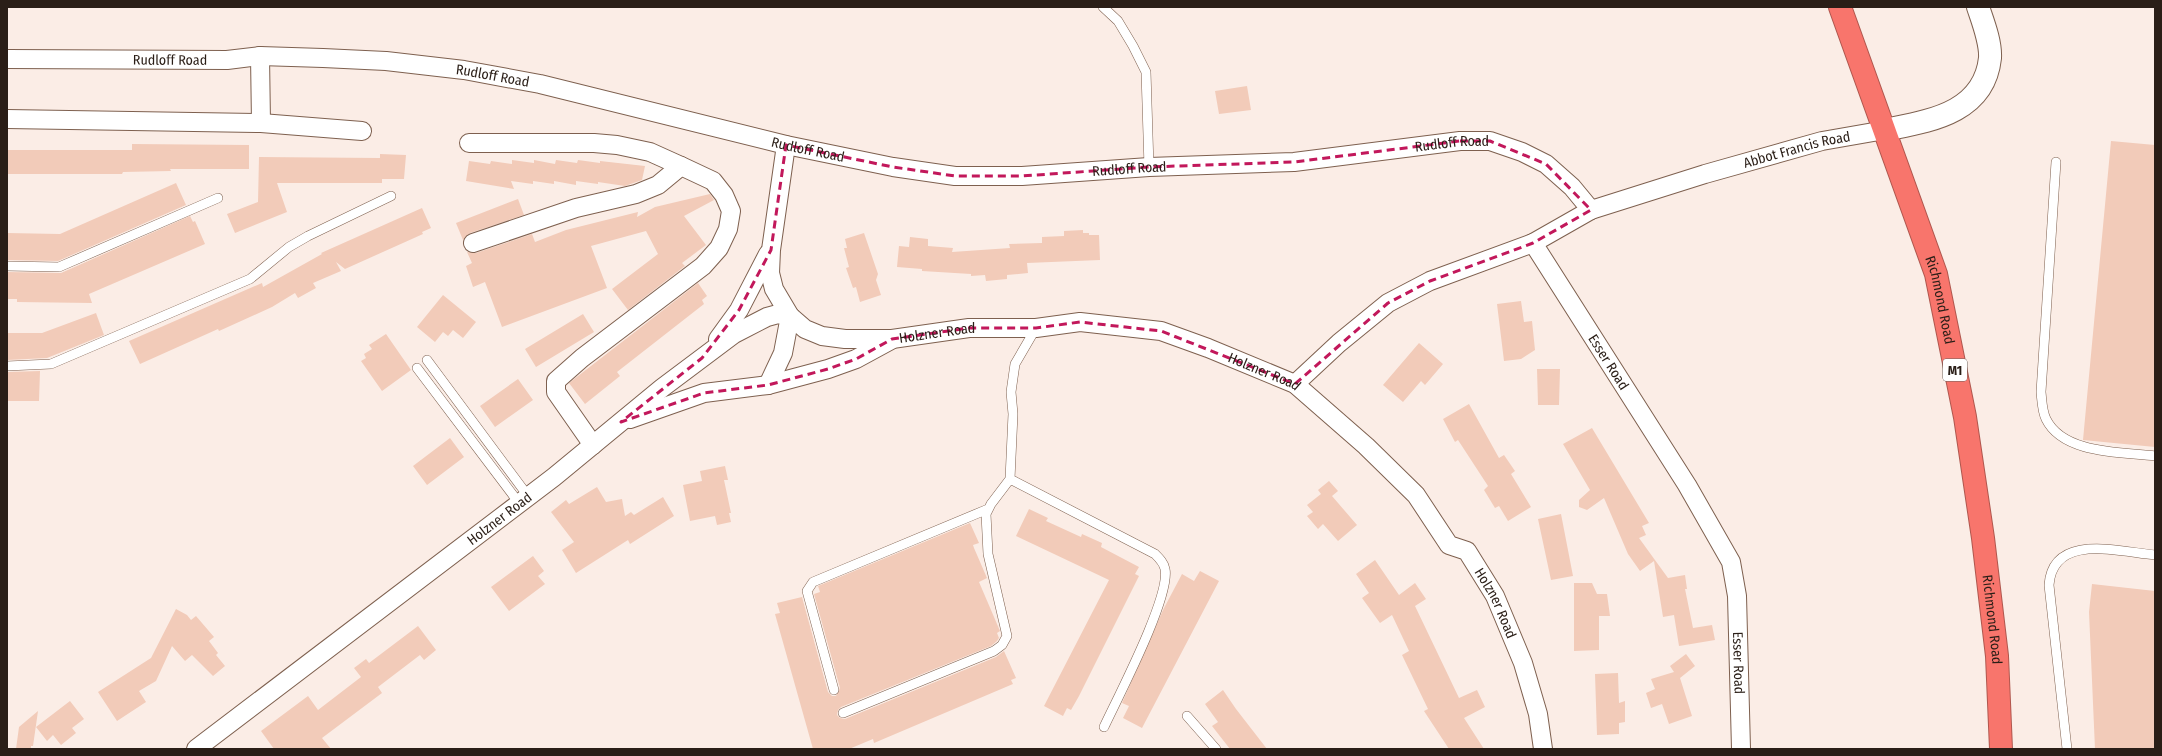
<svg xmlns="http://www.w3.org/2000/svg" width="2162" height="756" font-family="'Fira Sans Condensed',sans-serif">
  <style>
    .building { fill: #f2cbb9 }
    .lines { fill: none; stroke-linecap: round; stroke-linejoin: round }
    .lane-casing { stroke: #7e604f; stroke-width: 10 }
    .street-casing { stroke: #7e604f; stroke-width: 20 }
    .secondary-casing { stroke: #7e604f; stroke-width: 24 }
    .highway-casing { stroke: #b0574e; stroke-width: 24 }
    .lane { stroke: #fff; stroke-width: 9 }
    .street { stroke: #fff; stroke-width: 18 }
    .secondary { stroke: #fff; stroke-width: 22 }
    .highway { stroke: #f8756c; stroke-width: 22 }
    .marked { fill: none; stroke: #c2185b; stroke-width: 3; stroke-dasharray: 8 5; stroke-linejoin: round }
    .labels { text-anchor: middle; stroke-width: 3.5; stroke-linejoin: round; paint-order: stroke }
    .shield { fill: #fff; stroke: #6a625d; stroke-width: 1 }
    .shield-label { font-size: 13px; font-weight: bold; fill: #2a1e17 }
    .street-label { font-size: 14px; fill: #2a1e17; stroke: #fff }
  </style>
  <rect width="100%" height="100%" fill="#fbede6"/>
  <path class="building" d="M1247 86 1251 110 1219 114 1215 91Z
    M2111 141 2155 145V447L2083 440Z
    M132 144 249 145V169H170L171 171 123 172 122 174H7V150H132Z
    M380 154 406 155 404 179H382V183H277L287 212 235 233 227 214 258 202 259 157 380 158Z
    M512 160 534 163V160L555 164 556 160 577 163 578 160 600 163V161L645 166 642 180 625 186 598 182V184L576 181V185L554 181V184L533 181V184L511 181 514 189 466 181 469 161 490 164 491 161 512 164Z
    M176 183 186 205 58 261 7 260V233L60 234Z
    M710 194 714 200 684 216 706 245 682 263 685 266 628 310 612 289 658 254 646 231 591 246 607 288 502 327 485 282 473 287 466 266 472 263 467 252 476 253 532 234 535 242 566 230 638 212 637 217 655 207Z
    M518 199 524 215 470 233 463 240 456 223Z
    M422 208 431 228 422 232 423 234 345 269 336 262 341 271 313 283 316 288 298 298 295 293 272 307 219 331 218 329 140 364 129 341 262 283 263 287 322 254 321 253Z
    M190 216 193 222 195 221 205 244 89 294 92 303 17 302V299H7V272L61 273Z
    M1083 230V233H1089V235H1099L1100 260 1027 263 1028 273 1007 275V279L986 281 985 275 971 276V274L922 271V269L897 267 899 246 909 247 910 237 928 239V246L953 248 952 252 1010 248 1009 244 1042 243V237L1064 236V231Z
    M864 233 878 274 876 280 881 295 860 302 856 287 853 288 846 268 849 267 844 248H847L845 239Z
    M698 283 707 296 702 300 704 304 617 372 620 376 585 404 569 383Z
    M443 295 476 322 463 338 453 330 448 336 443 332 435 342 417 327Z
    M1521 301 1524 322 1532 321 1535 350 1521 359 1504 361 1497 304Z
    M96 313 104 335 47 358 7 360V333H42Z
    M583 314 594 332 536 367 525 349Z
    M386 334 411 370 382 391 361 361 366 358 364 354 372 349 369 345Z
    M1419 343 1443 364 1425 385 1421 381 1403 402 1383 385Z
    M1537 369H1560L1559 405H1538Z
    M40 371 39 401H7V372Z
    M518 379 533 400 495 427 480 406Z
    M1469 404 1499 458 1504 455 1515 471 1511 474 1531 507 1508 521 1499 506 1495 508 1484 490 1488 486 1458 440 1455 442 1443 419Z
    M1592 428 1649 523 1642 526 1646 535 1639 538 1668 578 1685 575 1687 589H1685L1693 628 1712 625 1715 640 1679 646 1674 615 1663 617 1654 561 1640 571 1628 554 1604 498 1587 510 1579 507V500L1590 490 1563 444Z
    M450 438 464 457 427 485 413 466Z
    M725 466 728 480H724L731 513H729L731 522 717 525 715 516 690 521 683 485 702 481 700 471Z
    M1329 481 1338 491 1332 496 1357 525 1338 541 1323 524 1318 529 1307 516 1313 512 1307 505 1321 494 1318 490Z
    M597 487 606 502 622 499 625 516 631 512 634 515 663 497 674 516 630 544 628 540 576 573 562 550 574 542 551 512 566 500 569 504Z
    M1029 509 1048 518 1046 521 1081 537 1082 534 1102 543 1101 547 1139 567 1135 574 1139 576 1079 696 1071 710 1067 708 1063 716 1044 706 1109 580 1016 536Z
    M1561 514 1573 576 1551 580 1538 519Z
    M970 523 979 543 973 545 974 548 987 578 979 582 1000 631 997 633 999 638 997 641 991 646 841 707 838 710 837 715 840 718 845 719 996 657 1004 651 1016 678 1011 680 1013 684 874 743 873 739 849 749H813L775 614 780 613 777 603 802 597 828 692 832 696H836L840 688 814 594 820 592 818 586Z
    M533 556 544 571 538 576 545 584 509 611 491 587Z
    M1375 560 1399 595 1415 583 1426 599 1415 606 1459 698 1477 690 1485 707 1464 718 1484 749H1449L1424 711 1428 709 1402 655 1409 651 1392 615 1380 623 1362 598 1369 593 1356 574Z
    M1200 571 1219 581 1142 728 1123 718 1129 706 1122 703 1163 610 1182 574 1194 581Z
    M1574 583H1592L1597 594H1607L1610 616H1599V650L1574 651Z
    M2092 584 2155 591V749H2095L2089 612Z
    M176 609 187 615 191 620 196 616 214 637 209 641 218 653 216 655 225 666 213 676 192 655 185 661 172 646 156 681 139 691 146 702 117 721 98 692 151 658Z
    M418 626 436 650 424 660 420 655 378 687 382 693 322 738 331 749H274L261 731 308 696 318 710 361 677 354 668 366 659 369 663Z
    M1686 654 1695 666 1680 678 1692 716 1669 724 1662 704 1651 708 1646 693 1655 689 1651 679 1674 672 1670 666Z
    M1618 673 1619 703 1625 701V722L1619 723V734L1597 735 1595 674Z
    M1223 690 1236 709 1267 749H1230L1212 726 1218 722 1205 704Z
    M70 701 84 719 72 728 76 733 61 745 53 735 47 741 36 727Z
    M38 711 33 746H31V749H16L19 727Z"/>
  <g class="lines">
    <g class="lane-casing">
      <path id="lane" d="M1103 7 1118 21 1133 46 1146 72 1149 167
        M2056 162 2041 392C2042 401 2042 411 2046 419 2063 454 2121 452 2155 456
        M7 266 59 267 218 198
        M427 360 528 496
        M7 366 51 364 250 279 289 247 308 236 391 196
        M417 368 519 503
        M1010 479 1155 554C1160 559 1164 563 1165 569 1171 596 1117 699 1104 727
        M834 690 807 591 813 582 988 509
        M843 713 994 651 1002 645 1007 636 988 554 986 514 991 504 1010 479 1013 414 1011 392 1015 364 1036 328
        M1187 716 1216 749
        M2067 749 2049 585C2053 532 2120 552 2155 555"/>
    </g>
    <g class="street-casing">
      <g id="street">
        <path id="s1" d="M7 59 227 60 260 56 323 58 386 61 464 70 540 84 786 145 893 167 955 176H1022L1149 167 1294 162 1460 141H1490L1522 152 1546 164 1572 187 1591 210"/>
        <path d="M7 119 261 123 260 56"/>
        <path d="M261 123 362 131"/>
        <path d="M469 143H594L617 145 650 152 681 166"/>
        <path id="s2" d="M786 145 771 250 770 273 774 289 790 316 805 329 822 336 845 339H892L969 328H1036L1080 322 1161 331 1208 348 1295 384 1366 446 1416 495 1449 545 1467 551 1495 596 1523 663 1538 714 1543 749"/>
        <path d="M473 243 576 208 636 194 658 185 681 166 713 181 724 195 731 211 728 229 719 248 703 266 582 358 556 381V392L593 445"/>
        <path id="s3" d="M1533 243 1687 485 1731 562 1737 596 1741 749"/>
        <path d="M718 339 739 310 768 254"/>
        <path id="s4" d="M1295 384 1339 343 1388 303 1430 281 1533 243 1591 210 1705 174 1822 141 1885 130"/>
        <path d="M768 385 783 353 790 316"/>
        <path d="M630 419 704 393 768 385 828 369 856 359 891 340"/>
        <path id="s5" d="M196 749 554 477 662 388 734 334 767 317 778 314 790 316"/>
      </g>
    </g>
    <g class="secondary-casing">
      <path id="secondary" d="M1885 130C1928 121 1984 114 1990 58 1991 42 1983 22 1978 7"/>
    </g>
    <g class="highway-casing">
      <g id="highway">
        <path id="s6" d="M1840 7 1936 274 1965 417 1983 538 1997 656 2001 749"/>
      </g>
    </g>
    <use href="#lane" class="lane"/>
    <use href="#street" class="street"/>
    <use href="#secondary" class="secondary"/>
    <use href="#highway" class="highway"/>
  </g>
  <path class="marked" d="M1460 141H1490L1546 164 1591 210 1533 243 1430 281 1388 303 1295 384 1161 331 1080 322 1036 328H969L892 339 856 359 828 369 768 385 704 393 621 422 702 358 739 310 771 250 786 145 893 167 955 176H1022L1149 167 1294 162Z"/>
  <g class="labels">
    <rect class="shield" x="1943" y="359" width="24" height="22" rx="3"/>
    <g class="shield-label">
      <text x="1955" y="375">M1</text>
    </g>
    <g class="street-label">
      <text dy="5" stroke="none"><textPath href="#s1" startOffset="163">Rudloff Road</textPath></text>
      <text dy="5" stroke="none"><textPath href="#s1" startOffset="487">Rudloff Road</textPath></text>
      <text dy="5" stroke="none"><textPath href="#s1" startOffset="1459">Rudloff Road</textPath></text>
      <text dy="5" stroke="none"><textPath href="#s1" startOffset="811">Rudloff Road</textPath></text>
      <text dy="5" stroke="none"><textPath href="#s4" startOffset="562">Abbot Francis Road</textPath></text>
      <text dy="5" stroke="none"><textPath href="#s1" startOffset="1135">Rudloff Road</textPath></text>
      <text dy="5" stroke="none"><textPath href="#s6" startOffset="310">Richmond Road</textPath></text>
      <text dy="5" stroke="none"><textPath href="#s2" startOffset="331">Holzner Road</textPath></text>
      <text dy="5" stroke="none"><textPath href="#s3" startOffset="141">Esser Road</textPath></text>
      <text dy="5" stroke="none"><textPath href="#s2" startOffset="667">Holzner Road</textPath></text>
      <text dy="5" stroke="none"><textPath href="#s5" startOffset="381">Holzner Road</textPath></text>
      <text dy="5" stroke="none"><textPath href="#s2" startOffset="1003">Holzner Road</textPath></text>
      <text dy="5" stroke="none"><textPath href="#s6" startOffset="634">Richmond Road</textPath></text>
      <text dy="5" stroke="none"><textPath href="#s3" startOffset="477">Esser Road</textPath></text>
    </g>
  </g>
  <rect width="2162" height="756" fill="none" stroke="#2a1e17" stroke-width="16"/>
</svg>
